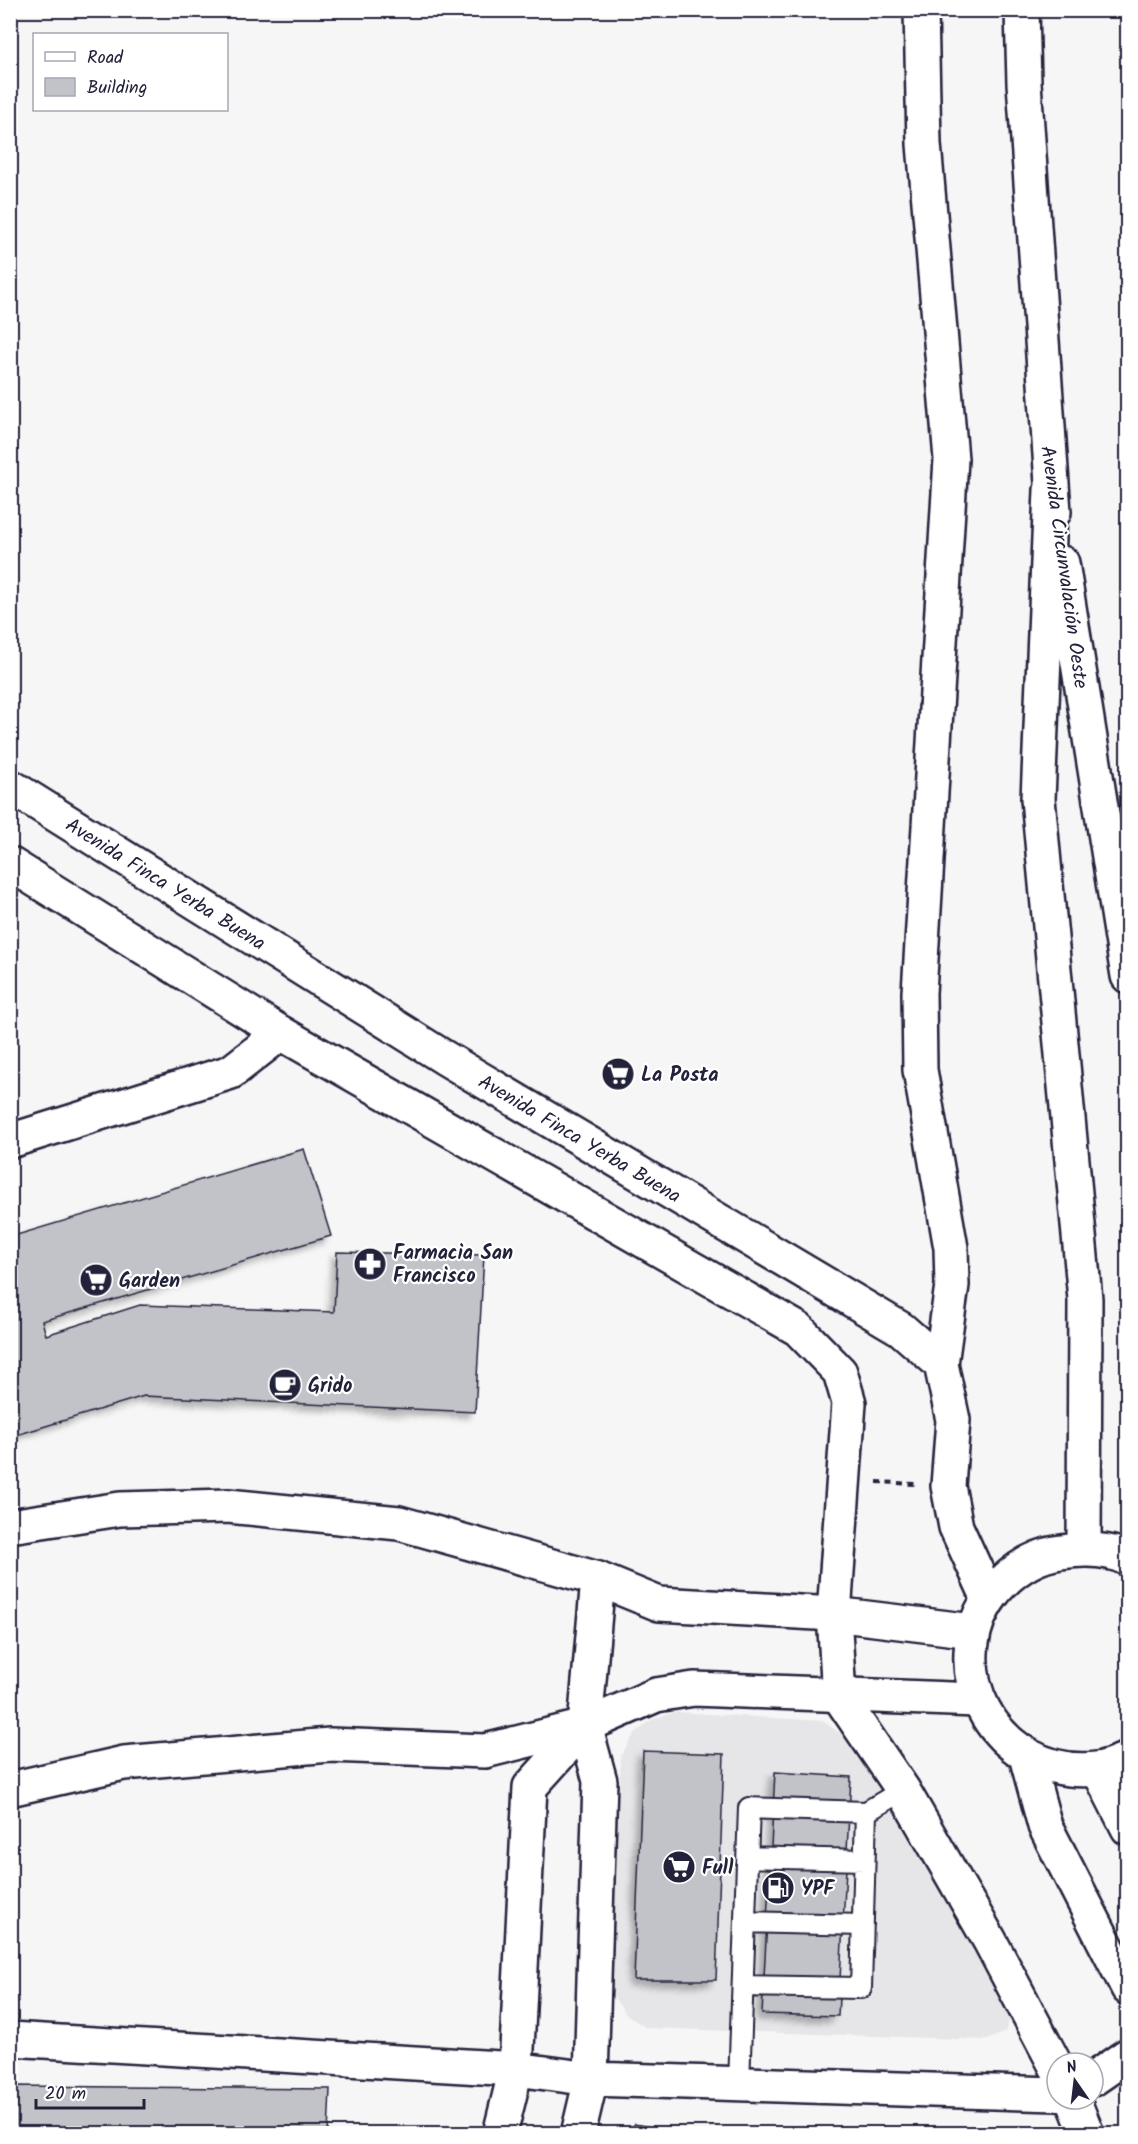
<svg xmlns="http://www.w3.org/2000/svg" width="1138" height="2144" font-family="Kalam,sans-serif">
  <style>
    .built { fill: #e6e6e9 }
    .building { fill: #c2c2c9; stroke: #22223b; stroke-width: 1.5; filter: url(#shadow) }
    .lines { fill: none; stroke-linecap: round; stroke-linejoin: round }
    .lane-casing { stroke: #22223b; stroke-width: 24 }
    .street-casing { stroke: #22223b; stroke-width: 38 }
    .secondary-casing { stroke: #22223b; stroke-width: 38 }
    .highway-casing { stroke: #22223b; stroke-width: 38 }
    .path { stroke: #22223b; stroke-width: 4; stroke-dasharray: 6 4.5; stroke-linecap: butt }
    .lane { stroke: #fff; stroke-width: 20 }
    .street { stroke: #fff; stroke-width: 33 }
    .secondary { stroke: #fff; stroke-width: 33 }
    .highway { stroke: #fff; stroke-width: 33 }
    .labels { text-anchor: middle; stroke-width: 4.5; stroke-linejoin: round; paint-order: stroke }
    .street-label { font-size: 20px; fill: #22223b; stroke: #fff }
    .poi-label { font-size: 20px; font-weight: bold; fill: #22223b; stroke: #fff; text-anchor: start }
  </style>
  <defs>
    <filter id="shadow"><feDropShadow dx="-5.5" dy="5.5" stdDeviation="3" flood-color="#0004"/></filter>
  </defs>
  <rect width="100%" height="100%" fill="#f6f6f7"/>
  <filter id="ink" filterUnits="userSpaceOnUse"><feTurbulence type="fractalNoise" baseFrequency=".0167" numOctaves="2"/><feDisplacementMap in="SourceGraphic" scale="12" xChannelSelector="R" yChannelSelector="G"/><feConvolveMatrix kernelMatrix="1 2 1 2 8 2 1 2 1" color-interpolation-filters="sRGB"/></filter>
  <g filter="url(#ink)">
    <path class="built" d="M676 1712 823 1721 851 1741 999 1983 1011 2016 1005 2032 987 2040 646 2028 626 2014 615 1999 610 1977 621 1756 634 1734 651 1720Z"/>
    <path class="building" d="M304 1149 331 1236 42 1321 46 1335 140 1305 334 1312 337 1252 484 1255 475 1412 144 1396 10 1437V1237Z
      M643 1751 724 1754 716 1980H634Z
      M775 1772 851 1777 838 2016 762 2014Z
      M10 2086 330 2089 328 2134H194L50 2128V2134H10Z
      M634 2124 691 2134H632Z"/>
    <g class="lines">
      <g class="lane-casing">
        <path id="lane" d="M748 1857 864 1860
          M746 1922 863 1925
          M743 1986 861 1988 866 1812 903 1790
          M739 2084 749 1808 866 1812"/>
      </g>
      <g class="street-casing">
        <path id="street" d="M921 10 924 144 951 459 919 993 920 1070 951 1248 952 1285 941 1364
          M10 1141 231 1072 281 1033
          M834 1614 839 1696 903 1790 990 1941 1057 2068
          M1026 1756 1045 1826 1128 1988
          M10 2039 516 2069 591 2079 1057 2094
          M1093 2079 1128 2055
          M1073 2099 1087 2134
          M500 2134 516 2069 530 1787 585 1726
          M578 2134 591 2079 600 1781 585 1726"/>
      </g>
      <g class="secondary-casing">
        <g id="secondary">
          <path id="s1" d="M10 786 445 1058 901 1329 941 1364 953 1420 948 1486 956 1527 988 1597"/>
          <path d="M10 864 281 1033 798 1329 840 1372 849 1403 834 1614"/>
          <path d="M10 1526 120 1509 228 1506 399 1523 598 1579 659 1604 834 1614 973 1631"/>
          <path d="M1128 1559C1108 1548 1082 1549 1061 1552 1038 1555 1018 1567 1002 1583 929 1659 994 1781 1097 1769 1107 1768 1118 1762 1128 1759"/>
          <path d="M585 1726 598 1579"/>
          <path d="M10 1789 124 1763 330 1745 485 1751 585 1726 656 1695 694 1689 977 1700"/>
        </g>
      </g>
      <g class="highway-casing">
        <path id="highway" d="M1022 10 1024 83 1054 512
          M1051 490 1038 799 1085 1299 1084 1548
          M1062 563 1128 976
          M1098 1769 1128 1828"/>
      </g>
      <path class="path" d="M877 1482 915 1484"/>
      <use href="#lane" class="lane"/>
      <use href="#street" class="street"/>
      <use href="#secondary" class="secondary"/>
      <use href="#highway" class="highway"/>
    </g>
  </g>
  <defs>
    <g id="supermarket-disc" transform="scale(1.725)"><circle r="9.5" fill="#22223b" stroke="#fff"/><path d="M-6-5.5h2.5l.6 2H6L4.5 2H-2.5L-4.4-4H-6ZM-1.5 3.2a1.3 1.3 0 1 0 .1 0ZM3 3.2a1.3 1.3 0 1 0 .1 0Z" fill="#fff"/></g>
    <g id="pharmacy-disc" transform="scale(1.725)"><circle r="9.5" fill="#22223b" stroke="#fff"/><path d="M-2-6h4v4h4v4h-4v4h-4v-4h-4v-4h4Z" fill="#fff"/></g>
    <g id="cafe-disc" transform="scale(1.725)"><circle r="9.5" fill="#22223b" stroke="#fff"/><path d="M-5.5-4.5H6V0H3Q3 3.5 0 3.5H-2.5Q-5.5 3.5-5.5 0ZM3-3.2v2h1.7v-2ZM-6 4.5H4V6H-6Z" fill="#fff"/></g>
    <g id="fuel-disc" transform="scale(1.725)"><circle r="9.5" fill="#22223b" stroke="#fff"/><path d="M-5.5-6h7V0h2V4h1.3V-2.5L3-4.5l.8-.8L6-3V5H2.5V1h-1V6h-7ZM-4.2-4.7v3.2H.2V-4.7Z" fill="#fff"/></g>
  </defs>
  <g fill-rule="evenodd">
    <use href="#supermarket-disc" x="618" y="1074"/>
    <use href="#pharmacy-disc" x="370" y="1264"/>
    <use href="#supermarket-disc" x="96" y="1280"/>
    <use href="#cafe-disc" x="285" y="1385"/>
    <use href="#supermarket-disc" x="679" y="1867"/>
    <use href="#fuel-disc" x="778" y="1888"/>
  </g>
  <g class="labels">
    <g class="street-label">
      <text transform="translate(1065 567) rotate(82)" y="7">Avenida Circunvalación Oeste</text>
      <text dy="7" stroke="none"><textPath href="#s1" startOffset="184">Avenida Finca Yerba Buena</textPath></text>
      <text dy="7" stroke="none"><textPath href="#s1" startOffset="670">Avenida Finca Yerba Buena</textPath></text>
    </g>
    <g class="poi-label">
      <text x="641" y="1081">La Posta</text>
      <text x="393" y="1259">Farmacia San<tspan x="393" dy="23">Francisco</tspan></text>
      <text x="119" y="1287">Garden</text>
      <text x="308" y="1392">Grido</text>
      <text x="702" y="1874">Full</text>
      <text x="801" y="1895">YPF</text>
    </g>
  </g>
  <rect width="1138" height="2144" fill="none" stroke="#fff" stroke-width="36"/>
  <rect x="18" y="18" width="1102" height="2108" fill="none" stroke="#22223b" stroke-width="2" filter="url(#ink)"/>
  <rect x="33" y="33" width="195" height="78" fill="#ffffff" stroke="#a7a7b1" stroke-width="1.5"/>
  <rect x="45" y="52" width="30" height="9" fill="#ffffff" stroke="#a7a7b1" stroke-width="1.5"/>
  <text x="87" y="63" font-size="18" fill="#22223b">Road</text>
  <rect x="45" y="78" width="30" height="18" fill="#c2c2c9" stroke="#a7a7b1" stroke-width="1.5"/>
  <text x="87" y="93" font-size="18" fill="#22223b">Building</text>
  <g transform="translate(1075 2081) rotate(346)"><circle r="28" fill="#ffffff" stroke="#a7a7b1" stroke-width="1.5"/>
  <path d="M0-4.5L10 22L0 15L-10 22Z" fill="#22223b"/>
  <text y="-9" font-size="16" font-weight="bold" text-anchor="middle" fill="#22223b">N</text>
  </g>
  <path d="M36 2099v9h108v-9" fill="none" stroke="#22223b" stroke-width="3"/>
  <text x="45" y="2099" font-size="18" fill="#22223b" stroke="#ffffff" stroke-width="4.5" paint-order="stroke">20 m</text>
</svg>
